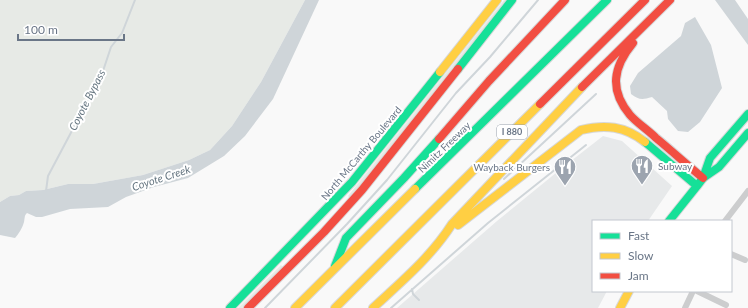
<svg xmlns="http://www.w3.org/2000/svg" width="748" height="308" font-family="Lato,sans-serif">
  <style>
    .built { fill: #e7e9ea }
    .green { fill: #e7eae6 }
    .water { fill: #cfd5d9 }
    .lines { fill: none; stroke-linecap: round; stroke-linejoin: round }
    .stream { stroke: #cfd5d9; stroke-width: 2 }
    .fast-casing { stroke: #d6d7d8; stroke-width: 10 }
    .slow-casing { stroke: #d6d7d8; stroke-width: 10 }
    .jam-casing { stroke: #d6d7d8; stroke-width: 10 }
    .street { stroke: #cccdce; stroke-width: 6 }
    .fast { stroke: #16e098; stroke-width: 8 }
    .slow { stroke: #ffcf43; stroke-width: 8 }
    .jam { stroke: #f24e42; stroke-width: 8 }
    .labels { text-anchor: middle; stroke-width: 4; stroke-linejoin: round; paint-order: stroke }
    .shield { fill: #fff; stroke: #979fab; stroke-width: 1 }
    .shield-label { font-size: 9px; font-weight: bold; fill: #6a7687 }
    .street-label { font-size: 10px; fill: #6a7687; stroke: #fff }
    .poi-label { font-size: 10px; fill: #6a7687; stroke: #fff; text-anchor: start }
    .water-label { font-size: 11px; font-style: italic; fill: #677782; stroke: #fff }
  </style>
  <rect width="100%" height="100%" fill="#f9f9f9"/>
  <path class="built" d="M603 136 622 141 672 186 648 221H593V291H607L598 308H397L497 221 562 168Z"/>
  <path class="green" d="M0 0H305L261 82 232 126 210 150 189 160 143 175 93 184H68L43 190 26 191 19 195 10 196 0 202Z
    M504 0H509L351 199 348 196Z
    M281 265 284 268 245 308H238Z"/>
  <path class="water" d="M305 0H319L273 99 245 136 224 156 188 178 154 187 126 197 108 207 70 209 42 217H36L27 213C24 216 25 218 24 222 22 229 19 233 15 238L0 235V202L10 196 19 195 26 191 43 190 68 184H93L143 175 189 160 210 150 232 126 261 82Z
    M715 0H735L748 19V45Z
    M695 17 711 45 722 88 700 122 688 132 678 131 668 119 667 111 652 97C642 100 639 100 631 94L630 86 638 73 681 36 685 23Z"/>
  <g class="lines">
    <path class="stream" d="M504 179 596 94
      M46 191 48 176 102 74 111 47 122 33 135 0
      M412 289 413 294 419 300
      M265 308 347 224 387 180 456 93 490 57 538 0
      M391 308 488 223 586 145"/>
    <g class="fast-casing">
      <path id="fast" d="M458 69 512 0
        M645 142 697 186 703 178 719 167 748 133
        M703 178 710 158 748 114
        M415 189 607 0
        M669 221 697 186
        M335 266 346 238 404 178 439 139
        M230 308 352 182 440 72"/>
    </g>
    <g class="slow-casing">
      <path id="slow" d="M440 72 497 0
        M458 225 581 130C605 124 625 126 645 142
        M295 308 415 189
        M335 308 540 104
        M373 308C401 282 431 257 452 224L582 87
        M620 308 629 291"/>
    </g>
    <g class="jam-casing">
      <path id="jam" d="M633 43C613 67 609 90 630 115 637 123 648 130 656 138 672 151 687 165 703 178
        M582 87 670 0
        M540 104 645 0
        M439 139 489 81 565 0
        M248 308 324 232 362 190 458 69"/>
    </g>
    <path class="street" d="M725 221 748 191
      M731 254 745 260
      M697 291 726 305
      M685 308 693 291"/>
    <use href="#fast" class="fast"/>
    <use href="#slow" class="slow"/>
    <use href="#jam" class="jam"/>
  </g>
  <defs>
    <g id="restaurant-pin" transform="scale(1.15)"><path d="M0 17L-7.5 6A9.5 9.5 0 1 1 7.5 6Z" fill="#9ca4af" stroke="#fff"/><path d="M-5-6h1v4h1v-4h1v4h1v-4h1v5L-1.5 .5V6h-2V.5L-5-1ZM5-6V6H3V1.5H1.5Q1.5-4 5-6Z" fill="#fff"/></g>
  </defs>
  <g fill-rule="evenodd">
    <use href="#restaurant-pin" x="642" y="166"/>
    <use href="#restaurant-pin" x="565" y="167"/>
  </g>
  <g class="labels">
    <rect class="shield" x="497" y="125" width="30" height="14" rx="3"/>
    <g class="shield-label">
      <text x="512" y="135">I 880</text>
    </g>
    <g class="street-label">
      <text transform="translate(444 147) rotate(-44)" y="4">Nimitz Freeway</text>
      <text transform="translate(361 153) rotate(-50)" y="4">North McCarthy Boulevard</text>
    </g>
    <g class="poi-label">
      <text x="658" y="170">Subway</text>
      <text x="550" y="171" text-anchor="end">Wayback Burgers</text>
    </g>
    <g class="water-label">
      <text transform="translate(87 100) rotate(-63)" y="4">Coyote Bypass</text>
      <text transform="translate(161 178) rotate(-18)" y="4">Coyote Creek</text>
    </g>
  </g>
  <rect x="592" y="220" width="140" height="72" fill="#ffffff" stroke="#c3c8cf"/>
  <rect x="600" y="233" width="20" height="6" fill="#16e098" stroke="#c3c8cf"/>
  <text x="628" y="240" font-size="12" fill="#6a7687">Fast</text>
  <rect x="600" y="253" width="20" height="6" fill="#ffcf43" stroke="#c3c8cf"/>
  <text x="628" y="260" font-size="12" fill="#6a7687">Slow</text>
  <rect x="600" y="273" width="20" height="6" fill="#f24e42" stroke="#c3c8cf"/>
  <text x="628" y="280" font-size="12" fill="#6a7687">Jam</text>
  <path d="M18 34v6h106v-6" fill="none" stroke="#6a7687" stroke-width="2"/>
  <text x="24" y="34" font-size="12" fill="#6a7687" stroke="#ffffff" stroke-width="3" paint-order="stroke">100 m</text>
</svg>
